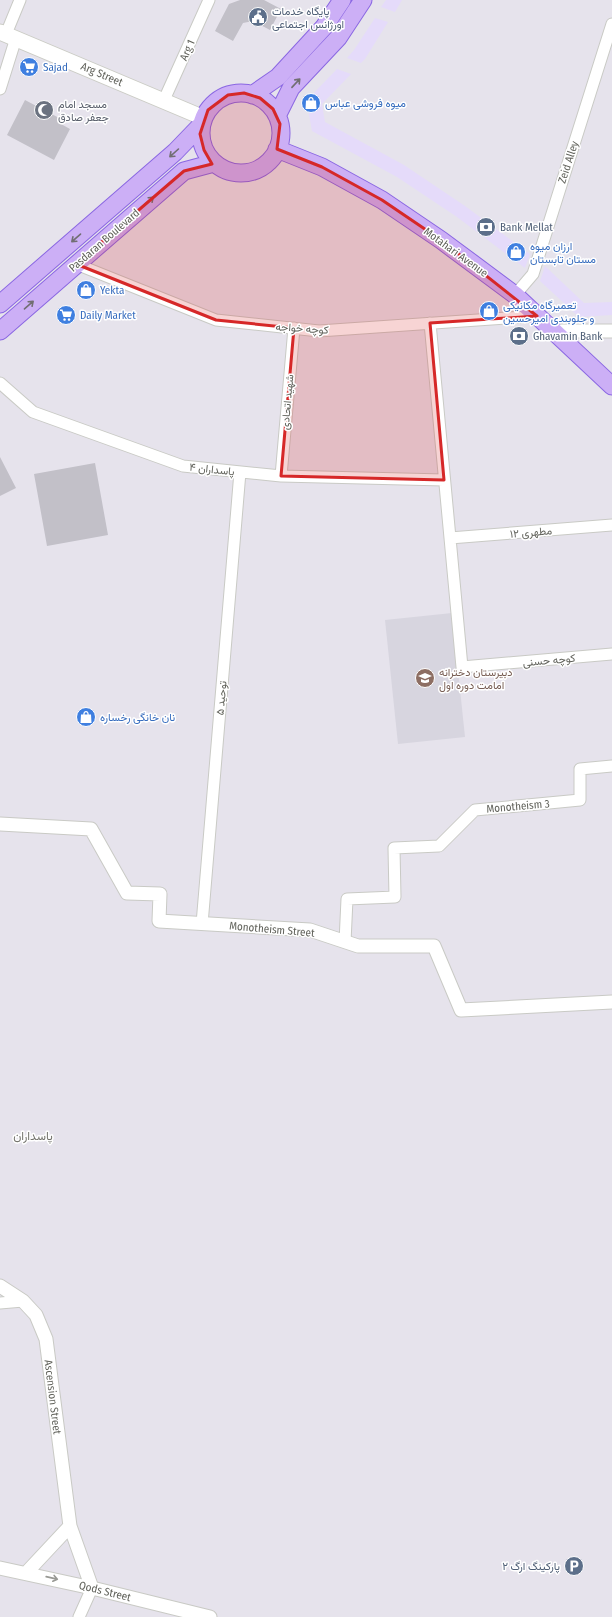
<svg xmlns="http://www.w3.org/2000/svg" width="612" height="1617" font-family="'Fira Sans Condensed',Vazirmatn,sans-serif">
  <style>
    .commercial { fill: #e5dbfa }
    .education { fill: #d7d5df }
    .building { fill: #c2c0c8 }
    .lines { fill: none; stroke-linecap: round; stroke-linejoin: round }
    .minor-casing { stroke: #c9cac5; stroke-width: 13 }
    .tertiary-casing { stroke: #c9cac5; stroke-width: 15 }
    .secondary-casing { stroke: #cbccc5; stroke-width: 17 }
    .primary-casing { stroke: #8a67e2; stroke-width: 19 }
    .minor { stroke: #fff; stroke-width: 11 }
    .tertiary { stroke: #fff; stroke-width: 13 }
    .secondary { stroke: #fff; stroke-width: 15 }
    .primary { stroke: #ccaff6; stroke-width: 17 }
    .oneway { stroke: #716e72 }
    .oneway2 { stroke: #989994 }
    .marked { fill: #d62828; fill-opacity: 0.2; stroke: #d62828; stroke-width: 3; stroke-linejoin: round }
    .labels { text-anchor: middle; stroke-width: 3; stroke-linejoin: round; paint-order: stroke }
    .service-label { font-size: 11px; fill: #4e5e75; stroke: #fff; text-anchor: start }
    .street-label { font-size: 11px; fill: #61625b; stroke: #fff }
    .shop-label { font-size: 11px; fill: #366cbe; stroke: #fff; text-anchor: start }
    .worship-label { font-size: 11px; fill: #5b616d; stroke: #fff; text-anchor: start }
    .education-label { font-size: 11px; fill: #785e54; stroke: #fff; text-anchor: start }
    .neighbourhood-label { font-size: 12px; fill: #74746d; stroke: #fff }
  </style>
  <rect width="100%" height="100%" fill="#e6e3ec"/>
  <path class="commercial" d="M386 0H402L395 12 381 7Z
    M375 18 388 22 365 59 361 63 347 58 354 50Z
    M337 69 351 74 322 104 325 122 404 165 465 206 530 254 525 268 457 217 397 177 312 131 308 109 309 98Z
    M545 266 584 303 612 302V315L579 317 540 281Z"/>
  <path class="education" d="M452 613 465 737 398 744 385 620Z"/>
  <path class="building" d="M240 0H264L281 9 270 30 253 21 243 23 233 41 215 31 229 4Z
    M25 100 63 120 61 124 70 129 54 160 7 135Z
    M0 457 16 488 0 496Z
    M95 463 108 535 47 546 34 474Z"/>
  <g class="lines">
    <g class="minor-casing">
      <path id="minor" d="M6 34 20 0
        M0 89 16 38
        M164 100 209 0
        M76 264 216 320 319 331 537 316
        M515 295 533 274 612 24
        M430 323 462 667 612 654
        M0 383 33 412 183 466 281 476 444 480
        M281 476 294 328
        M450 538 612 525
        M202 924 240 472
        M345 942 347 899 395 897 394 848 439 846 475 810 580 800V769L612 766
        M0 1303 23 1301
        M79 1617 92 1588"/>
    </g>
    <g class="tertiary-casing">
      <path id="tertiary" d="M553 331H612
        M0 824 91 829 127 893 160 894 159 921 310 930 358 946H434L461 1010 612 1002
        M0 1286 23 1301 36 1315 46 1339 70 1526 92 1588
        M0 1568 92 1588 210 1617
        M27 1572 70 1526"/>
    </g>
    <g class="secondary-casing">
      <path id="secondary" d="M0 32 204 118"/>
    </g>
    <g class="primary-casing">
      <path id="primary" d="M201 133a40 40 0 1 1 80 0a40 40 0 1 1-80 0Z
        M252 95 278 77 324 27 342 0
        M277 116 291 88 338 38 363 0
        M277 149 322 167 382 200 441 240 515 295 612 386
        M0 304 175 152 201 125
        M0 331 184 171 214 163"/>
    </g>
    <use href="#minor" class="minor"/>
    <use href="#tertiary" class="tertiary"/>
    <use href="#secondary" class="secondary"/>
    <use href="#primary" class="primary"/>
  </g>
  <defs><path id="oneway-shaft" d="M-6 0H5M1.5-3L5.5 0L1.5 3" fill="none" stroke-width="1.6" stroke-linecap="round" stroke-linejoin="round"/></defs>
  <g class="oneway">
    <use href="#oneway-shaft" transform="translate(296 83) rotate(-47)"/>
    <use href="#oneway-shaft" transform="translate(174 153) rotate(138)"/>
    <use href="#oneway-shaft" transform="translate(149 201) rotate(-41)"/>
    <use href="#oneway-shaft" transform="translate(76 238) rotate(139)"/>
    <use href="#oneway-shaft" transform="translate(29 305) rotate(-41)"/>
  </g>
  <use class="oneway2" href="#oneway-shaft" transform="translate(52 1578) rotate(13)"/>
  <path class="marked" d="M244 93 260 98 273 109 280 124 277 149 322 167 382 200 441 240 537 316 430 323 444 480 281 476 294 328 216 320 76 264 184 171 212 164 204 150 200 134 208 110 228 95Z"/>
  <defs>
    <g id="civic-disc" transform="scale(1)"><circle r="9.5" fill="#5c6f8a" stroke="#fff"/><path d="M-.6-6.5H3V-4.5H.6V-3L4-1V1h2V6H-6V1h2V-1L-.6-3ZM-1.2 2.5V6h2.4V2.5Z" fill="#fff"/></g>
    <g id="supermarket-disc" transform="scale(1)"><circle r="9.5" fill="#3f7fe0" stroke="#fff"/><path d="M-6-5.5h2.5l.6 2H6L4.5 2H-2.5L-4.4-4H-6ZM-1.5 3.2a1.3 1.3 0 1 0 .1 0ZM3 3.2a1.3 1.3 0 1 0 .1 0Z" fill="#fff"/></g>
    <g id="shop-disc" transform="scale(1)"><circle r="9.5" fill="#3f7fe0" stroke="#fff"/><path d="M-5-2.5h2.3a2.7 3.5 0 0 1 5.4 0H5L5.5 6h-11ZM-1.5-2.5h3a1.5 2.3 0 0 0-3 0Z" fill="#fff"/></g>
    <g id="mosque-disc" transform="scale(1)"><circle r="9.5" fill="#6b7280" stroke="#fff"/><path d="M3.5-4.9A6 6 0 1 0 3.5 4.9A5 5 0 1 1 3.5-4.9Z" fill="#fff"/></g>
    <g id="bank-disc" transform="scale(1)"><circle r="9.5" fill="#5c6f8a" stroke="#fff"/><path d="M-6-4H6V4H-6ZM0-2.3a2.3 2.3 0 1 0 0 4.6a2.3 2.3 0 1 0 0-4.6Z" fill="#fff"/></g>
    <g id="school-disc" transform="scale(1)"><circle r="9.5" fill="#8d6e63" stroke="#fff"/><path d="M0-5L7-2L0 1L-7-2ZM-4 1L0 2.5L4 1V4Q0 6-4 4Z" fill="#fff"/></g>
    <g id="parking-disc" transform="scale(1)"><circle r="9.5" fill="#5c6f8a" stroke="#fff"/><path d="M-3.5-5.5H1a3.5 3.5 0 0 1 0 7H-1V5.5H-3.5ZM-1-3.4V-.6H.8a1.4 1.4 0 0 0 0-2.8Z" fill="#fff"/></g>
  </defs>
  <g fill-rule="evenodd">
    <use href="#civic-disc" x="258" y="17"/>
    <use href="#supermarket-disc" x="29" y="67"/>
    <use href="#shop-disc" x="311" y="103"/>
    <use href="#mosque-disc" x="44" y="110"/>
    <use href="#bank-disc" x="486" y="227"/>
    <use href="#shop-disc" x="516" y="252"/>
    <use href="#shop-disc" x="86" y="290"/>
    <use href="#shop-disc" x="489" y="311"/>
    <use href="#supermarket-disc" x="66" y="315"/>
    <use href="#bank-disc" x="519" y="336"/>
    <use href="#school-disc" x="425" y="678"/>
    <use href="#shop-disc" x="86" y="717"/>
    <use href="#parking-disc" x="574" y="1566"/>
  </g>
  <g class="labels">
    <g class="service-label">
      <text x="272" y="15">پایگاه خدمات<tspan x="272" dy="13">اورژانس اجتماعی</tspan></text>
      <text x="500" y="231">Bank Mellat</text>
      <text x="533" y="340">Ghavamin Bank</text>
      <text x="560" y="1570" text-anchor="end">پارکینگ ارگ ۲</text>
    </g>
    <g class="street-label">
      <text transform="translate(187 50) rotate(-66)" y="4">Arg 1</text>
      <text transform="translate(102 74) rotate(23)" y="4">Arg Street</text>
      <text transform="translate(568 162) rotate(-72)" y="4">Zeid Alley</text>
      <text transform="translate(104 240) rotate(-41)" y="4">Pasdaran Boulevard</text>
      <text transform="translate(456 252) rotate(36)" y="4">Motahari Avenue</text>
      <text transform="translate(302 328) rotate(4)" y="4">کوچه خواجه</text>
      <text transform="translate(287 402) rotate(-85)" y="4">شهید اتحادی</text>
      <text transform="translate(212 469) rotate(6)" y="4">پاسداران ۴</text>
      <text transform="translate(531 532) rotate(-5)" y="4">مطهری ۱۲</text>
      <text transform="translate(549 660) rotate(-5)" y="4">کوچه حسنی</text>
      <text transform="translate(221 698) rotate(-85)" y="4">توحید ۵</text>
      <text transform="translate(518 806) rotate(-5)" y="4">Monotheism 3</text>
      <text transform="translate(272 929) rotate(5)" y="4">Monotheism Street</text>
      <text transform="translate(53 1397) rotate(83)" y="4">Ascension Street</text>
      <text transform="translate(105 1591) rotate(14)" y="4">Qods Street</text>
    </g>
    <g class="shop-label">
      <text x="43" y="71">Sajad</text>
      <text x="325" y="107">میوه فروشی عباس</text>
      <text x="530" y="250">ارزان میوه<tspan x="530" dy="13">مستان تابستان</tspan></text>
      <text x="100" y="294">Yekta</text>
      <text x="503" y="309">تعمیرگاه مکانیکی<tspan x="503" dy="13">و جلوبندی امیرحسین</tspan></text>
      <text x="80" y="319">Daily Market</text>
      <text x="100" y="721">نان خانگی رخساره</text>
    </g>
    <g class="worship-label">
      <text x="58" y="108">مسجد امام<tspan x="58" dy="13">جعفر صادق</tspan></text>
    </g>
    <g class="education-label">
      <text x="439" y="676">دبیرستان دخترانه<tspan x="439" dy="13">امامت دوره اول</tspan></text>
    </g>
    <g class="neighbourhood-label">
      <text x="33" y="1140">پاسداران</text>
    </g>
  </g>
</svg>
